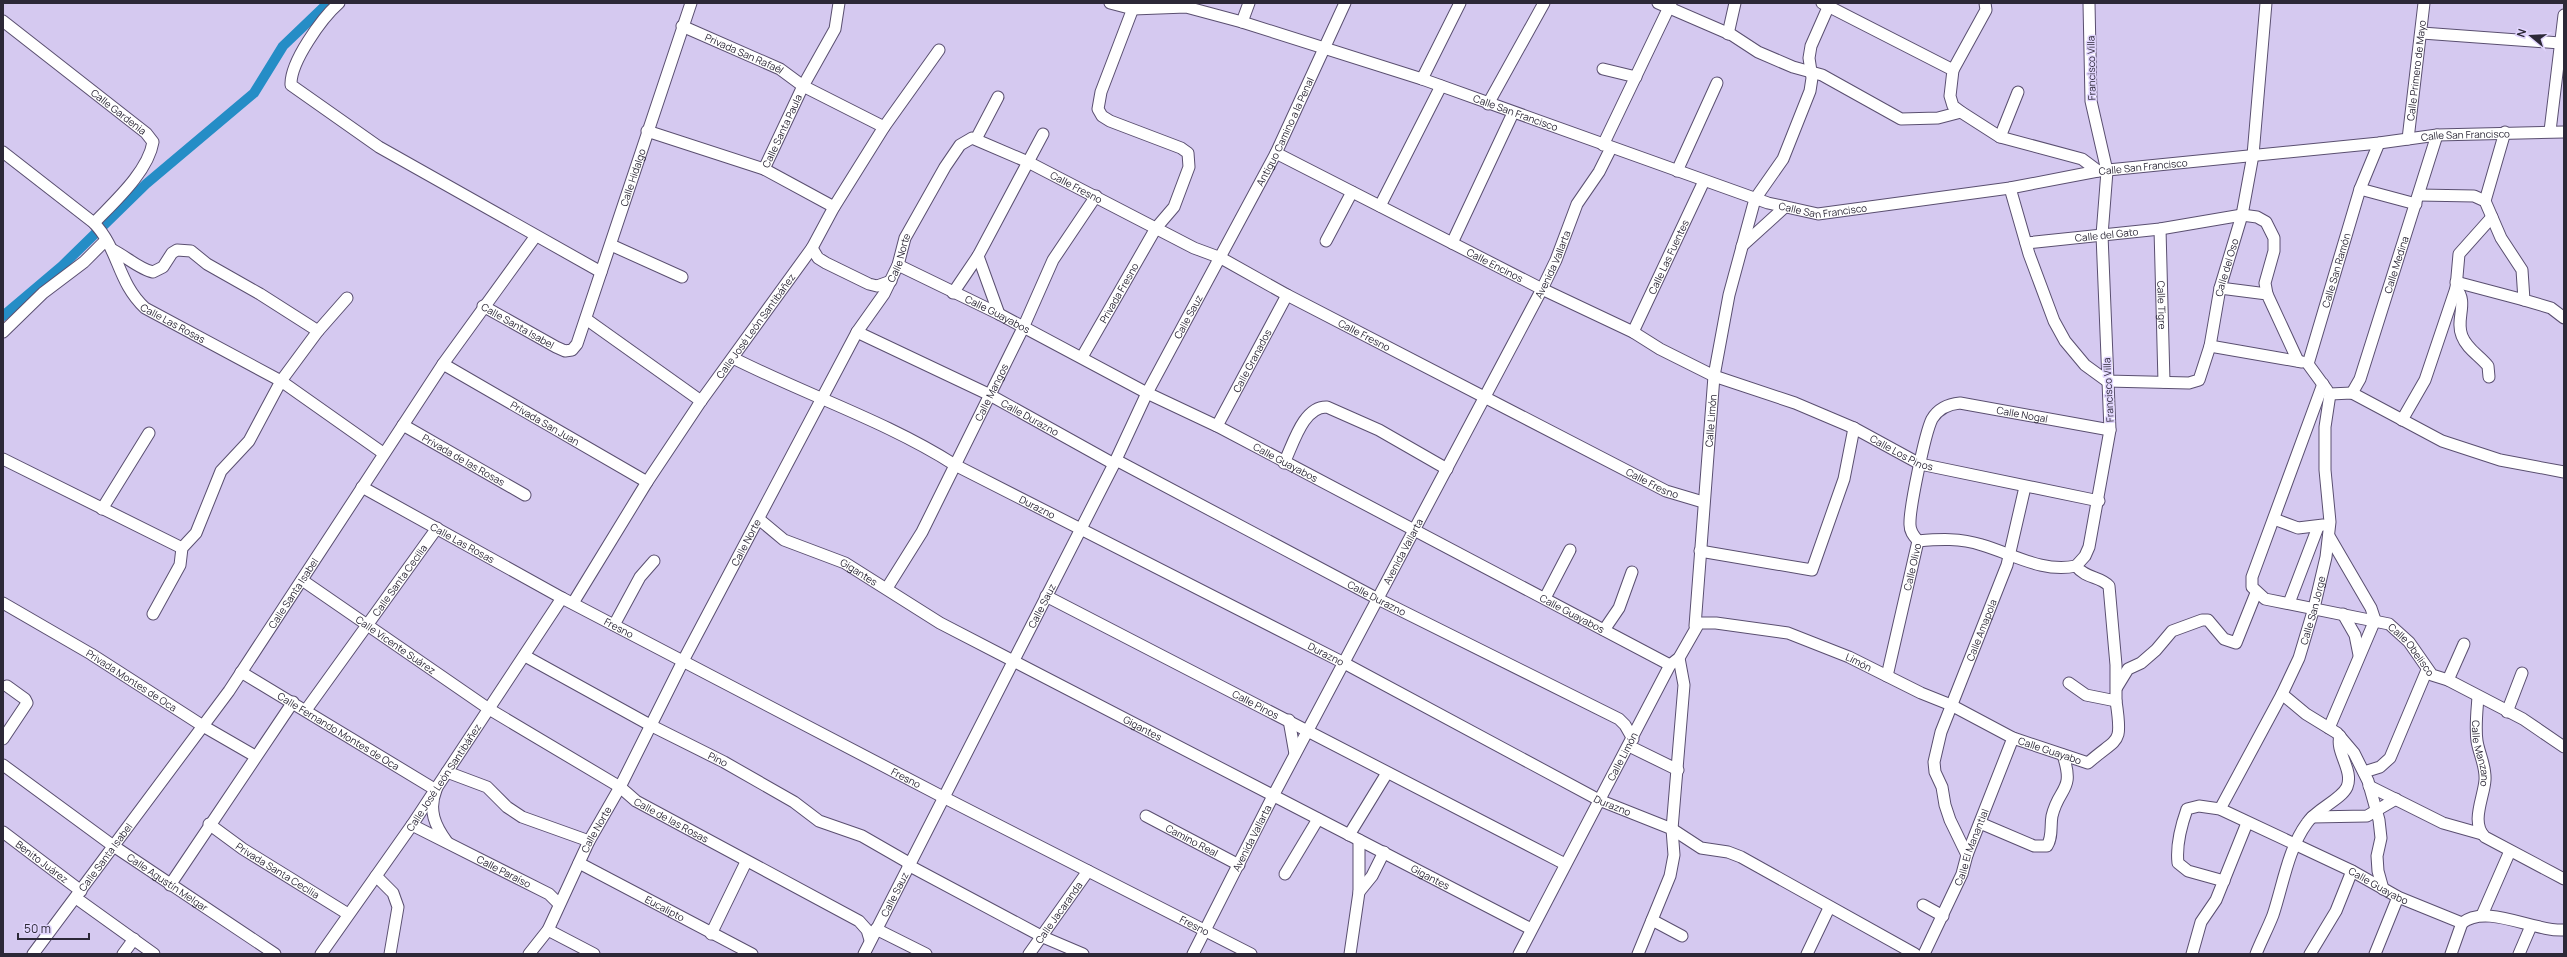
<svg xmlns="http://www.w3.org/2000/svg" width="2567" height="957" font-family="Manrope,sans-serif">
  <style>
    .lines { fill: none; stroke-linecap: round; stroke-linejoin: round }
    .canal { stroke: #258dc6; stroke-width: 10 }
    .street-casing { stroke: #5a4f70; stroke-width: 13 }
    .street { stroke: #fff; stroke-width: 11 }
    .labels { text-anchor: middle; stroke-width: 3; stroke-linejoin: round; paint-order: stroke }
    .street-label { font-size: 10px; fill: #2c2837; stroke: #e2d6fe }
  </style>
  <rect width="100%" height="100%" fill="#d5c9f0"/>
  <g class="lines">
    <path class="canal" d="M3 316 62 266 146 184 254 93 283 46 328 3"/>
    <g class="street-casing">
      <g id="street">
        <path d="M339 3C322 18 290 62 291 85L379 147 601 272"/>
        <path id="s1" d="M1110 3 1133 9 1186 7 1242 22 1422 79 1768 203 1818 214 2010 188 2098 171 2379 143 2437 135 2564 132"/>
        <path d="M1658 3 1732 35 1758 52 1793 67 1822 75 1901 119 1938 118 1961 112"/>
        <path d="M1822 3 1953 70 1950 96 1953 106 1961 112 2000 137 2082 159 2098 171"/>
        <path id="s2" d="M3 21 146 133 153 142C148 172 114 202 94 223"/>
        <path d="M1242 22 1249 3"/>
        <path id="s3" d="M682 26 780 69 803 86 884 127"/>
        <path d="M2422 33 2560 43"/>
        <path d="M1728 34 1735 3"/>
        <path d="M1603 69 1636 77"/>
        <path d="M1953 70 1986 10 1985 3"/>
        <path d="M1422 79 1460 3"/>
        <path d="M1488 104 1544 3"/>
        <path d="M647 131 764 169 834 207"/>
        <path d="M2550 131 2564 15"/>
        <path d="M2000 137 2018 92"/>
        <path d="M976 139 998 97"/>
        <path id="s4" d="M2408 139 2424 3"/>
        <path d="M1603 145 1671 3"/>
        <path id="s5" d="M3 152 94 223C119 249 117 282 145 308L281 381 383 453"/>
        <path id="s6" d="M1276 153 1542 289 1633 332 1660 349 1714 376 1795 403 1854 428 1920 464 2099 501"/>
        <path id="s7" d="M764 169 803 86 835 29 839 3"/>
        <path d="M1677 171 1717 83"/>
        <path id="s8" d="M2010 188 2029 254 2054 321 2065 341 2085 365 2107 381 2189 383 2199 380 2210 346 2220 288 2242 215 2253 155 2266 3"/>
        <path d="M2360 189 2416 204"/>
        <path d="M2419 195 2474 196 2485 201 2501 238 2522 270 2524 300 2551 308 2564 318"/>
        <path d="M2485 201 2505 132"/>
        <path d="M1380 206 1441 86"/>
        <path id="s9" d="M2160 229 2164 382"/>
        <path d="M1326 241 1352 192"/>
        <path d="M1452 243 1513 113"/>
        <path id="s10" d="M2026 243 2160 229 2242 215 2257 217 2266 222 2274 238V251L2265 283 2267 294"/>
        <path d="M611 245 682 277"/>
        <path d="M1742 246 1785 207"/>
        <path d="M812 248 818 258 826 263 869 284 877 286 891 281"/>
        <path d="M113 250C125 256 141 270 153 272L163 267 172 253 177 250 191 251 207 264 260 294 318 331"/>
        <path d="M978 256 999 314"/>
        <path id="s11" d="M898 265 999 314 1147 393 1217 426 1670 665"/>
        <path d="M2456 282 2524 300"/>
        <path d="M2220 288 2267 294 2298 361"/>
        <path d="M2456 288C2469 303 2455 319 2462 336 2467 349 2479 355 2488 366L2489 377"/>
        <path d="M953 293 978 256 1043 134"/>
        <path id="s12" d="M483 306 556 347 565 351 572 350 577 344 691 3"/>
        <path d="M586 319 701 401"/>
        <path d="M3 332 43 293 84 262 106 240"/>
        <path id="s13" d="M857 332 988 394 1114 464"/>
        <path id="s14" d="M1633 332 1704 181"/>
        <path d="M2210 346 2302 362"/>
        <path id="s15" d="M1082 357 1156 228 1174 207 1189 167 1188 153 1181 148 1110 121 1102 116 1098 109 1101 92 1135 3"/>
        <path id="s16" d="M733 358C806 395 886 421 955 465L1344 663 1599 800 1672 829 1701 848 1728 852 1741 857 1915 954"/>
        <path id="s17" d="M443 364 647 482"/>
        <path id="s18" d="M2323 384 2252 577V587L2265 599 2389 624 2409 642 2432 675 2448 680 2523 719 2564 747"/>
        <path id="s19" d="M2327 390 2308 364 2360 189 2379 143"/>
        <path id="s20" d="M2352 393 2360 379 2437 135"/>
        <path d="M2330 394 2352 393 2442 441 2500 460 2564 472"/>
        <path d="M2402 420 2425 380 2456 288 2459 254 2492 217"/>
        <path id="s21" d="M403 425 525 495"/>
        <path id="s22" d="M1217 426 1287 295"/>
        <path d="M3 459 182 548"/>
        <path id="s23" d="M1116 460 1378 599 1619 719 1625 725 1633 739"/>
        <path d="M1284 463C1293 445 1303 406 1327 407L1379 430 1447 469"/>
        <path id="s24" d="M362 487 562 598 943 797 1251 954"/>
        <path d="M102 509 149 433"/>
        <path d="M2274 519 2298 528 2323 525"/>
        <path id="s25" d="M760 520 784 540 845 563 940 623 1531 929"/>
        <path d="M2329 536 2371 608 2375 620 2329 728"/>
        <path d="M1918 541C1940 539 1960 538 1982 545 2013 554 2042 573 2076 566"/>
        <path d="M1700 551 1812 570 1844 479 1854 428"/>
        <path id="s26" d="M302 580 489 709 620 787 636 801 859 921 867 930 870 940"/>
        <path id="s27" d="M887 588 922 532 1023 328 1053 260 1096 196"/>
        <path id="s28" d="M1046 596 1565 864"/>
        <path d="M1545 598 1570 550"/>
        <path id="s29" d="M3 603 91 654 203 726 255 756"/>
        <path id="s30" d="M573 603 647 482 701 401 812 248 834 207 884 127 939 50"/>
        <path d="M2289 603 2318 527"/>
        <path d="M153 614 180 565 182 548 196 533 221 471 249 441 281 381 318 331 347 298"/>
        <path d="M2343 614 2355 635 2359 655"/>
        <path d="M614 625 640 577 654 561"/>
        <path id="s31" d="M1695 626 1714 376 1729 295 1755 199 1783 159 1810 91 1812 78 1809 58 1811 46 1830 3"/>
        <path d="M1604 630 1619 608 1632 572"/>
        <path id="s32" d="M525 656 650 725 724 762 794 802 819 821 862 836 909 863"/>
        <path id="s33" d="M241 672 436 790C428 810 435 826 447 842"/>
        <path id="s34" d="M1887 676 1918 541C1914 536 1910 532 1910 525 1909 510 1925 433 1932 419 1938 409 1949 404 1960 403L2110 430"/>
        <path d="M2448 680 2464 644"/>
        <path d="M2069 683 2086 695 2116 701V665L2109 586C2100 576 2086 579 2076 566L2085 556 2089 547 2110 430 2102 235 2107 171 2091 101 2089 3"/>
        <path d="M2117 687 2128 669 2141 663 2156 650 2172 631 2202 620H2208L2224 639 2236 643 2256 593"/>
        <path d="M2282 694 2306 714 2337 733 2354 753 2368 781 2379 820 2381 838 2377 856 2378 871 2383 889"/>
        <path id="s35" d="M2478 697C2477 711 2475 727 2477 741 2479 754 2486 766 2485 780 2484 797 2470 823 2485 837L2564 879"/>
        <path id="s36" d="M306 710 437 528"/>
        <path d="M2507 712 2522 673"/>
        <path d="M1289 720 1295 754"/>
        <path d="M3 739 27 703 25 699 7 686"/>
        <path d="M1629 746 1678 770"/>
        <path id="s37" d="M3 765 112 845 275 954"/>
        <path d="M447 772 487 787 507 807 522 817 589 841"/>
        <path d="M2364 772 2380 767 2390 758 2427 670"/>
        <path d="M2369 786 2443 823 2482 834"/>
        <path id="s38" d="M2220 809 2282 694 2299 658 2314 608 2326 557 2330 522 2325 470V427L2330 394"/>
        <path id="s39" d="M1146 816 1239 865"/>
        <path d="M2312 817 2367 816 2396 799"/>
        <path d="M1980 823 2034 846H2047C2053 836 2050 827 2052 816 2059 786 2075 792 2063 755"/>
        <path id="s40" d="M209 824 243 849 348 914"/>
        <path id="s41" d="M412 825 549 894 559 904"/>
        <path id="s42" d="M3 832 81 891"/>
        <path d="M1349 835 1387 773"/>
        <path id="s43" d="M1967 855 1950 820 1945 805 1942 787 1935 772 1934 762 1941 732 2007 565 2025 487"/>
        <path id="s44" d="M579 863 752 954"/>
        <path d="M908 865 1043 937 1083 954"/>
        <path d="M1285 874 1318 819"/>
        <path d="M376 876 393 893 398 907 390 954"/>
        <path id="s45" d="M2224 881 2188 871 2178 863C2176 846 2181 826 2187 809L2199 806 2220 809 2352 871 2398 897 2462 923C2487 903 2534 932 2564 930"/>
        <path d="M170 885 293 702"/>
        <path d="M1359 892 1372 876 1384 852"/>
        <path d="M76 898 154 954"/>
        <path d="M1923 905 1943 916"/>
        <path d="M2482 915 2510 851"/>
        <path d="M1652 920 1682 936"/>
        <path d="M876 929 926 954"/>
        <path d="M548 930 594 954"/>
        <path d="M711 934 746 862"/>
        <path id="s46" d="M33 954 229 691 443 364 535 237"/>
        <path d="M123 954 134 939"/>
        <path id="s47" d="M321 954 412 825 562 598"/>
        <path id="s48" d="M529 954 548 930 589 841 620 787 683 661 857 332 884 294 898 265 905 238 945 167 960 145 972 138 1028 162 1194 248 1221 258 1287 295 1666 491 1703 502"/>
        <path id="s49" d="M864 954 1114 464 1147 393 1276 153 1345 3"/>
        <path id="s50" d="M1029 954 1088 871"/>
        <path id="s51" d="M1193 954 1273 796 1542 289 1556 260 1577 204 1599 172 1611 148"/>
        <path d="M1350 954 1359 892V840"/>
        <path id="s52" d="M1519 954 1670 665 1679 658 1699 623H1716L1788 633 1849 657 1921 693 1951 705 2013 738 2088 763C2118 736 2123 747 2116 701"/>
        <path d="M1638 954 1670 876 1674 855 1672 829 1684 685 1679 658"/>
        <path d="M1807 954 1829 908"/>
        <path id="s53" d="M1924 954 1962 874 1967 855 2013 738"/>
        <path d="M2192 954 2201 922 2216 900 2247 823"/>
        <path d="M2256 954C2261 941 2268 928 2273 915 2283 885 2288 849 2307 823 2316 809 2341 800 2347 787 2354 770 2335 752 2340 736"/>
        <path d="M2310 954 2336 911 2352 871"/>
        <path d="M2375 954 2398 897"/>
        <path d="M2451 954 2462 923"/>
        <path d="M2519 954 2531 926"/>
      </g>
    </g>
    <use href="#street" class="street"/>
  </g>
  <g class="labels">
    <g class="street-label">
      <text dy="4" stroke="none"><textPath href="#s3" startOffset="68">Privada San Rafaél</textPath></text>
      <text transform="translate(2091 68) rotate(-91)" y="4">Francisco Villa</text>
      <text dy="4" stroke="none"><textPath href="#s4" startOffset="69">Calle Primero de Mayo</textPath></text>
      <text dy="4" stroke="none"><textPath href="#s2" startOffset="147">Calle Gardenia</textPath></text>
      <text dy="4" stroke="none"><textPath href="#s1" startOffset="423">Calle San Francisco</textPath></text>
      <text dy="4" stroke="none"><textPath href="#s7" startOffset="42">Calle Santa Paula</textPath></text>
      <text dy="4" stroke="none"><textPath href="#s49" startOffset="924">Antiguo Camino a la Penal</textPath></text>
      <text dy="4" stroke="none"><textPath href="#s1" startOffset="1395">Calle San Francisco</textPath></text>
      <text dy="4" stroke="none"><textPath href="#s1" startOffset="1071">Calle San Francisco</textPath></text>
      <text dy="4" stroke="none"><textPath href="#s12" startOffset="284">Calle Hidalgo</textPath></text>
      <text dy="4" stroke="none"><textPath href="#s48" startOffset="1048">Calle Fresno</textPath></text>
      <text dy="4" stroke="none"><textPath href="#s1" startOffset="747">Calle San Francisco</textPath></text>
      <text dy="4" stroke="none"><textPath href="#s10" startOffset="81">Calle del Gato</textPath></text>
      <text dy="4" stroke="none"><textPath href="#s14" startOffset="83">Calle Las Fuentes</textPath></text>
      <text dy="4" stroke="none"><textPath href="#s48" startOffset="790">Calle Norte</textPath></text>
      <text dy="4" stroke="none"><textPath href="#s51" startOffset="778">Avenida Vallarta</textPath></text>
      <text dy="4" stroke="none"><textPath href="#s6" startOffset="246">Calle Encinos</textPath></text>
      <text dy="4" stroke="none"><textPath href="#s20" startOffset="136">Calle Medina</textPath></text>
      <text dy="4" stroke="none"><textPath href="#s8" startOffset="430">Calle del Oso</textPath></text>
      <text dy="4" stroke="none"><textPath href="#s19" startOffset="130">Calle San Ramón</textPath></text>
      <text dy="4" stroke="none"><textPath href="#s15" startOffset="74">Privada Fresno</textPath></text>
      <text dy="4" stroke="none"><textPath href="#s9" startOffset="76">Calle Tigre</textPath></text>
      <text dy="4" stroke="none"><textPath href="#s11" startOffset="111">Calle Guayabos</textPath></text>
      <text dy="4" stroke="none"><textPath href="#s49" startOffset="715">Calle Sauz</textPath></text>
      <text dy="4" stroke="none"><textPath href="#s5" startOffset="247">Calle Las Rosas</textPath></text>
      <text dy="4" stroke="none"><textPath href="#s30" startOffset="332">Calle José León Santibáñez</textPath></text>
      <text dy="4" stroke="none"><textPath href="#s12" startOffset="40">Calle Santa Isabel</textPath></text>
      <text dy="4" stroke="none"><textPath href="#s48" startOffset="1372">Calle Fresno</textPath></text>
      <text dy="4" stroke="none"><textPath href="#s22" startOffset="74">Calle Granados</textPath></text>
      <text transform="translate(2108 390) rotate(-93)" y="4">Francisco Villa</text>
      <text dy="4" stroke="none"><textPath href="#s27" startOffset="222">Calle Mangos</textPath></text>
      <text dy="4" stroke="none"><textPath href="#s34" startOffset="362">Calle Nogal</textPath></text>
      <text dy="4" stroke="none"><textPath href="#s13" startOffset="193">Calle Durazno</textPath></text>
      <text dy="4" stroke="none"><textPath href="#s31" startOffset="206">Calle Limón</textPath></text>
      <text dy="4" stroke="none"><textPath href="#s17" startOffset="118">Privada San Juan</textPath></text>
      <text dy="4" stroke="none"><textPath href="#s6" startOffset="695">Calle Los Pinos</textPath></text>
      <text dy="4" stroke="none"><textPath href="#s21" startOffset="70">Privada de las Rosas</textPath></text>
      <text dy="4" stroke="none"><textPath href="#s11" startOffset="435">Calle Guayabos</textPath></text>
      <text dy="4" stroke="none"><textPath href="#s48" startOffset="1696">Calle Fresno</textPath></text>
      <text dy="4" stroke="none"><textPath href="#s16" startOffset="339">Durazno</textPath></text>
      <text dy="4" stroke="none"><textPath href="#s24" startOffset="115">Calle Las Rosas</textPath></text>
      <text dy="4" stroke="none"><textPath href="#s48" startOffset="466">Calle Norte</textPath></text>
      <text dy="4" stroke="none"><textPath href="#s51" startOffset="454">Avenida Vallarta</textPath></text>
      <text dy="4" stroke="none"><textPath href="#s34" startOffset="112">Calle Olivo</textPath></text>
      <text dy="4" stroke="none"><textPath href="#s25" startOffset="113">Gigantes</textPath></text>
      <text dy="4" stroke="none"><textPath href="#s36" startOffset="160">Calle Santa Cecilia</textPath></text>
      <text dy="4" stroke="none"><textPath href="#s46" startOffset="445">Calle Santa Isabel</textPath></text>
      <text dy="4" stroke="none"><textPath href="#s23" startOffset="295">Calle Durazno</textPath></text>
      <text dy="4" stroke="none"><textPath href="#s49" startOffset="391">Calle Sauz</textPath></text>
      <text dy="4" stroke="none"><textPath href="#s38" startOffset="220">Calle San Jorge</textPath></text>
      <text dy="4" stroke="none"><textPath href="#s11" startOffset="759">Calle Guayabos</textPath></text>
      <text dy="4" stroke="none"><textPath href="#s24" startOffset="293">Fresno</textPath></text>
      <text dy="4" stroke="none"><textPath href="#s43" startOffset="240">Calle Amapola</textPath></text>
      <text dy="4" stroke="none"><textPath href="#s26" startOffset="114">Calle Vicente Suárez</textPath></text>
      <text dy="4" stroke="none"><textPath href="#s18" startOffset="394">Calle Obelisco</textPath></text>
      <text dy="4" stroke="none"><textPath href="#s16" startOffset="663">Durazno</textPath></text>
      <text dy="4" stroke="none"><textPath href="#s52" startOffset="544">Limón</textPath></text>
      <text dy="4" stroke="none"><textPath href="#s29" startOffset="150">Privada Montes de Oca</textPath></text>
      <text dy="4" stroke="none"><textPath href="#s28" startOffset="236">Calle Pinos</textPath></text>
      <text dy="4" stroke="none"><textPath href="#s25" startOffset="437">Gigantes</textPath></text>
      <text dy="4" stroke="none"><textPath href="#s33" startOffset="114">Calle Fernando Montes de Oca</textPath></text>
      <text dy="4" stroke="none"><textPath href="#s52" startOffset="755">Calle Guayabo</textPath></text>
      <text dy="4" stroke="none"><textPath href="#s35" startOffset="57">Calle Manzano</textPath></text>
      <text dy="4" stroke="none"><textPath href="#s52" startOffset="223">Calle Limón</textPath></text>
      <text dy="4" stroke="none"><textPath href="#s32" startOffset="219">Pino</textPath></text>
      <text dy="4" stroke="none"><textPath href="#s47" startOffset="215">Calle José León Santibáñez</textPath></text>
      <text dy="4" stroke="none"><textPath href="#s24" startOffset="617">Fresno</textPath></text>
      <text dy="4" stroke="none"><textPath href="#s16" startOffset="987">Durazno</textPath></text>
      <text dy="4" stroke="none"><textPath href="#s26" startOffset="441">Calle de las Rosas</textPath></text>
      <text dy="4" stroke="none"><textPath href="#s48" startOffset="142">Calle Norte</textPath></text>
      <text dy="4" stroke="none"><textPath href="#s51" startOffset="130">Avenida Vallarta</textPath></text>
      <text dy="4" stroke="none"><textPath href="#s39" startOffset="52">Camino Real</textPath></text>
      <text dy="4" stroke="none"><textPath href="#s53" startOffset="117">Calle El Manantial</textPath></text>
      <text dy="4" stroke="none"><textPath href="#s46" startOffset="121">Calle Santa Isabel</textPath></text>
      <text dy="4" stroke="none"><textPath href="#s42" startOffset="49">Benito Juárez</textPath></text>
      <text dy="4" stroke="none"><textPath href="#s40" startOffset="83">Privada Santa Cecilia</textPath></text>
      <text dy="4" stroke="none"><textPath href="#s41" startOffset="103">Calle Paraíso</textPath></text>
      <text dy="4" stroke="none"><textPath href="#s25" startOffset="761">Gigantes</textPath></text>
      <text dy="4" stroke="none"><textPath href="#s37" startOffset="202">Calle Agustín Melgar</textPath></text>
      <text dy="4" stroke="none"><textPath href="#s45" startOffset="315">Calle Guayabo</textPath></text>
      <text dy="4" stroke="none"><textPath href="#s49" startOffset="67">Calle Sauz</textPath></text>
      <text dy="4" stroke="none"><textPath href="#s44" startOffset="97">Eucalipto</textPath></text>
      <text dy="4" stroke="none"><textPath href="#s50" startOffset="51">Calle Jacaranda</textPath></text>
      <text dy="4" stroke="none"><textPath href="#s24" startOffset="941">Fresno</textPath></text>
    </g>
  </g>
  <rect width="2567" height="957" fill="none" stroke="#2c2837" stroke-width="8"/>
  <g transform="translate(2531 36) rotate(288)" stroke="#e2d6fe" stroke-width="3" paint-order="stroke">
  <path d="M0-3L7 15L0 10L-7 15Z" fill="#2c2837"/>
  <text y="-6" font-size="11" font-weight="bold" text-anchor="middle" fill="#2c2837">N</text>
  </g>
  <path d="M18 933v6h71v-6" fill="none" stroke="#2c2837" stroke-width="2"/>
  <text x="24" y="933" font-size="12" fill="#2c2837" stroke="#e2d6fe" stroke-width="3" paint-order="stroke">50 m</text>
</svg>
